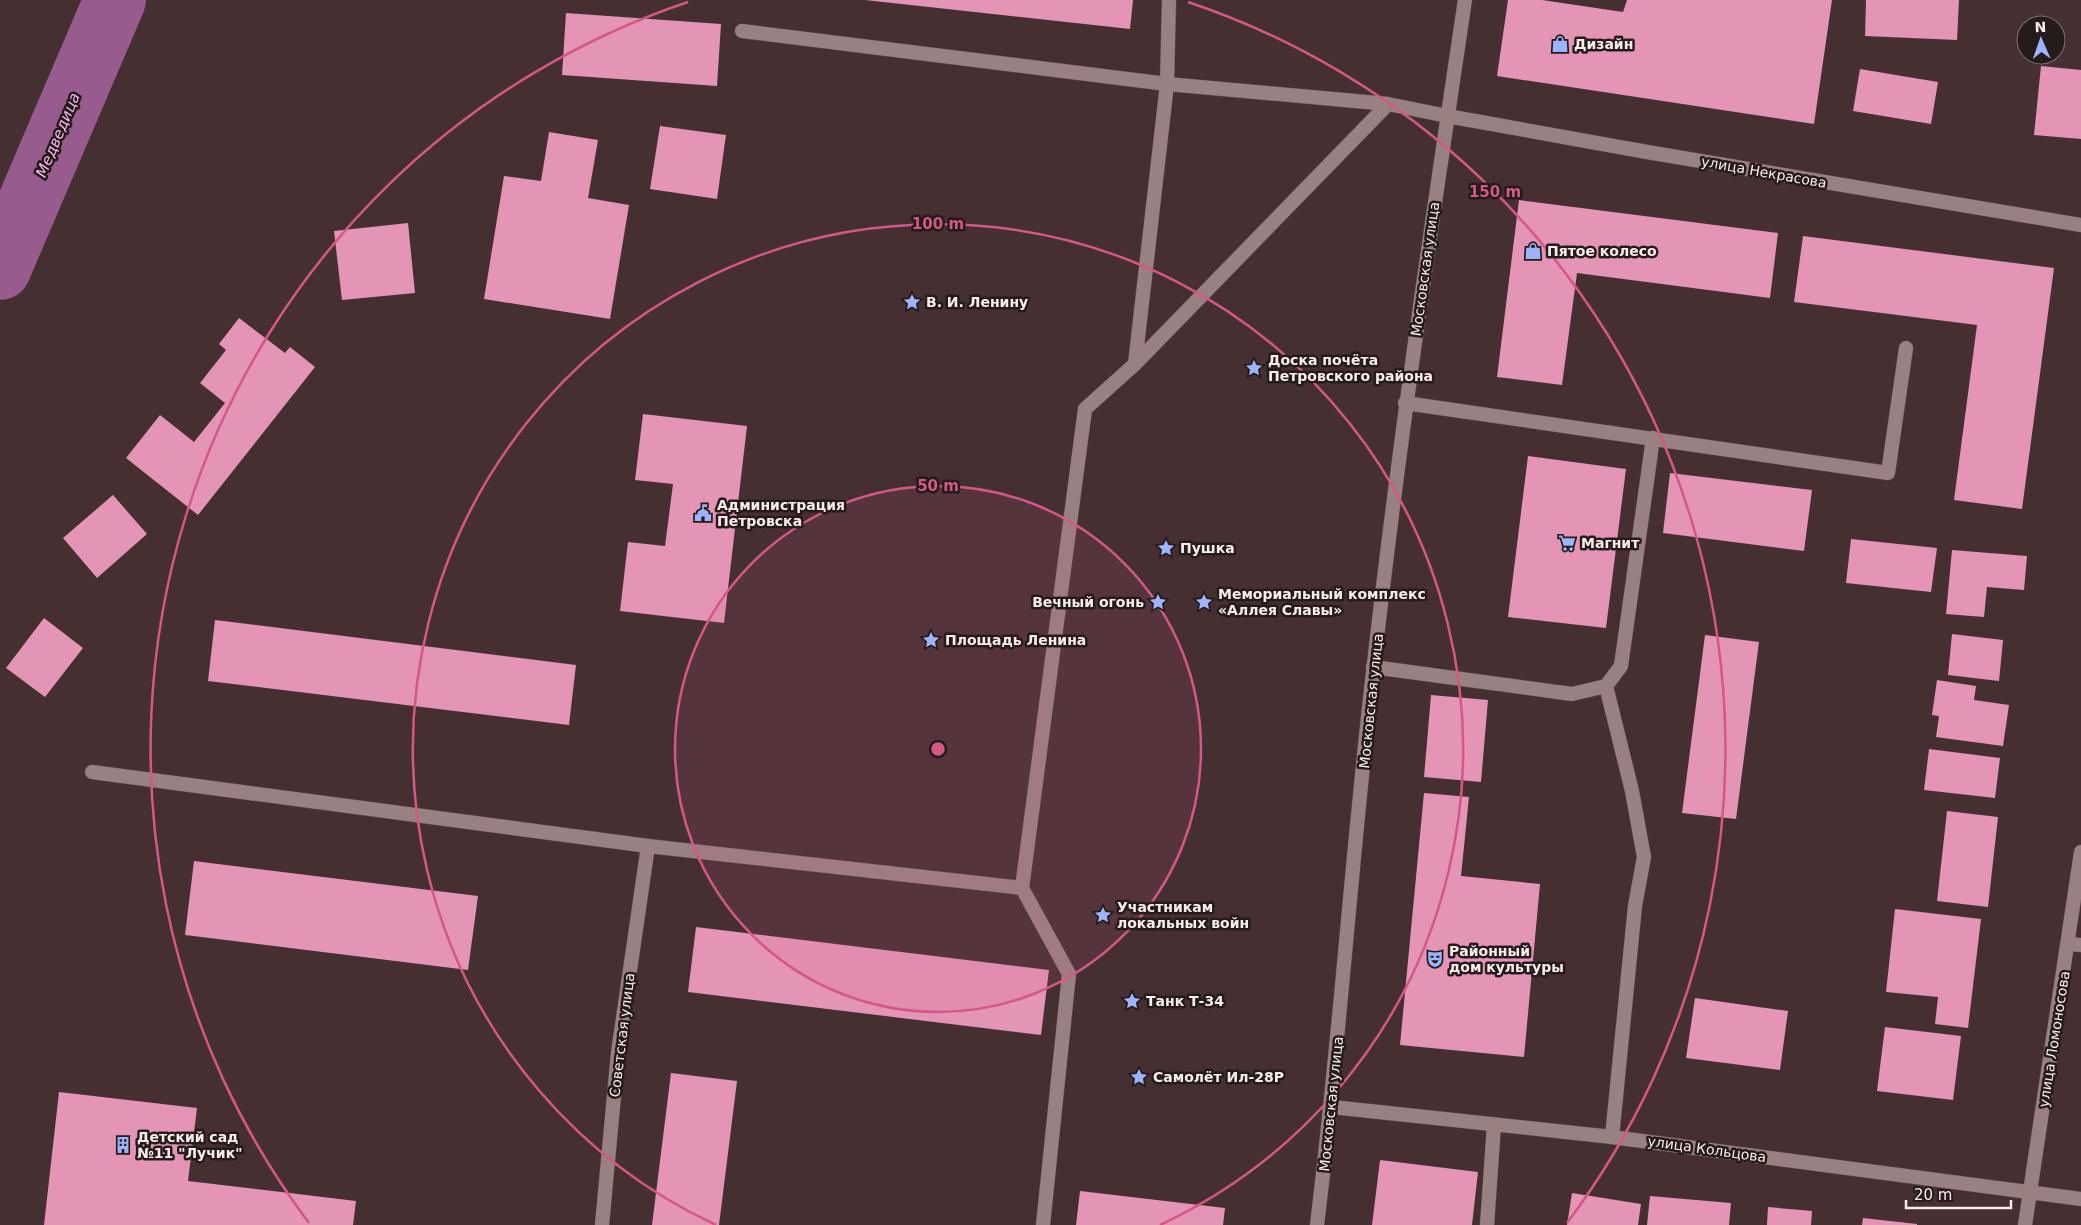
<svg xmlns="http://www.w3.org/2000/svg" width="2081" height="1225" font-family="'DejaVu Sans',sans-serif">
  <style>
    .lines { fill: none; stroke-linecap: round; stroke-linejoin: round }
    .river { stroke: #975b8e; stroke-width: 62 }
    .building { fill: #e494b5 }
    .service-casing { stroke: #614e50; stroke-width: 15 }
    .minor-casing { stroke: #614e50; stroke-width: 15 }
    .service { stroke: #998081; stroke-width: 14 }
    .minor { stroke: #998081; stroke-width: 14 }
    .ring { fill: none; stroke: #d35886; stroke-width: 2.5 }
    .labels { text-anchor: middle; stroke-width: 5; stroke-linejoin: round; paint-order: stroke }
    .poi-label { font-size: 14px; font-weight: bold; fill: #fbecec; stroke: #251b1b; text-anchor: start }
    .street-label { font-size: 14px; fill: #fbecec; stroke: #251b1b }
    .water-label { font-size: 15px; font-style: italic; fill: #feb9f2; stroke: #251b1b }
    .centre { fill: #d35886; stroke: #251b1b; stroke-width: 2.5 }
    .ring-label { font-size: 15px; text-anchor: middle; font-weight: bold; fill: #d35886; stroke: #251b1b; stroke-width: 5; stroke-linejoin: round; paint-order: stroke }
  </style>
  <rect width="100%" height="100%" fill="#452f31"/>
  <g class="lines">
    <path class="river" d="M0 269 115 0"/>
  </g>
  <path class="building" d="M865 0H1133L1130 29Z
    M1508 0H1542L1623 12 1627 0H1832L1814 124 1497 76Z
    M1866 0H1959L1957 40 1865 36Z
    M566 13 721 24 717 86 562 75Z
    M2041 66 2081 70V139L2034 135Z
    M1860 69 1938 82 1931 124 1853 111Z
    M660 126 726 135 717 199 650 189Z
    M549 132 598 140 588 198 629 205 610 319 484 299 504 176 541 181Z
    M1519 200 1778 233 1770 298 1577 273 1562 385 1497 377Z
    M408 223 415 293 342 300 334 231Z
    M1803 236 2054 268 2022 509 1954 500 1977 325 1794 302Z
    M239 318 285 353 290 347 315 367 198 515 126 458 160 415 194 442 225 403 200 383 226 350 219 344Z
    M643 414 747 426 724 623 620 611 628 542 665 546 673 484 635 480Z
    M1528 456 1626 469 1606 628 1508 617Z
    M1670 473 1812 490 1804 551 1663 533Z
    M113 495 147 534 97 578 63 538Z
    M1851 539 1937 548 1931 592 1846 583Z
    M1952 550 2027 556 2024 590 1987 587 1984 617 1946 614Z
    M44 618 83 648 45 697 6 668Z
    M215 620 576 665 569 725 208 681Z
    M1952 634 2003 640 1999 681 1948 675Z
    M1705 635 1759 642 1736 819 1682 813Z
    M1937 680 1976 686 1974 700 2009 705 2003 746 1936 737 1939 716 1932 715Z
    M1431 695 1488 700 1481 782 1424 777Z
    M1929 749 2000 758 1995 798 1924 790Z
    M1424 793 1469 797 1461 876 1540 884 1524 1057 1400 1045Z
    M1947 811 1998 817 1988 907 1937 901Z
    M194 861 478 896 468 970 185 935Z
    M1895 909 1981 919 1968 1028 1935 1024 1938 997 1886 992Z
    M696 927 1049 970 1041 1035 688 992Z
    M1695 998 1788 1011 1780 1070 1686 1058Z
    M1885 1027 1961 1036 1953 1100 1877 1091Z
    M671 1073 737 1081 719 1225H652Z
    M59 1092 197 1108 188 1181 356 1201 353 1225H44Z
    M1380 1160 1478 1172 1472 1225H1372Z
    M1080 1191 1225 1208 1223 1225H1076Z
    M1572 1193 1641 1204 1638 1225H1567Z
    M1650 1196 1731 1203 1729 1225H1647Z
    M1768 1207 1812 1211 1811 1225H1767Z
    M1863 1218 1917 1224V1225H1862Z"/>
  <g class="lines">
    <g class="service-casing">
      <path id="service" d="M1169 0 1167 84 1135 364 1388 104 1447 116
        M742 31 1167 84 1388 104
        M1405 403 1888 473 1906 348
        M1373 667 1572 694 1606 686 1621 666 1653 438
        M1606 686 1632 791 1644 857 1635 906 1612 1137
        M92 772 648 846 1022 888
        M2069 944 2081 945
        M1043 1225 1069 974 1022 888 1085 409 1135 364
        M1487 1225 1494 1125"/>
    </g>
    <g class="minor-casing">
      <path id="minor" d="M1447 116 1647 152 2081 225
        M1332 1107 1612 1137 2081 1199
        M602 1225 618 1053 648 846
        M1317 1225C1340 1038 1352 850 1374 664 1399 442 1432 221 1465 0
        M2025 1225 2081 852"/>
    </g>
    <use href="#service" class="service"/>
    <use href="#minor" class="minor"/>
  </g>
  <circle cx="938" cy="749" r="263" fill="#d35886" fill-opacity=".12"/>
  <g class="ring">
    <circle cx="938" cy="749" r="263"/>
    <path d="M716 1225A525 525 0 1 1 1160 1225"/>
    <path d="M309 1223A788 788 0 0 1 688 2M1188 2A788 788 0 0 1 1567 1223"/>
  </g>
  <defs>
    <g id="shop-bare" transform="scale(1.35)"><path d="M-5-2.5h2.3a2.7 3.5 0 0 1 5.4 0H5L5.5 6h-11ZM-1.5-2.5h3a1.5 2.3 0 0 0-3 0Z" fill="#9bb4fd" stroke="#251b1b" stroke-width="2.5" paint-order="stroke"/></g>
    <g id="sight-bare" transform="scale(1.35)"><path d="M0-6L1.8-2.2L6-1.7L2.9 1.2L3.7 5.4L0 3.3L-3.7 5.4L-2.9 1.2L-6-1.7L-1.8-2.2Z" fill="#9bb4fd" stroke="#251b1b" stroke-width="2.5" paint-order="stroke"/></g>
    <g id="civic-bare" transform="scale(1.35)"><path d="M-.6-6.5H3V-4.5H.6V-3L4-1V1h2V6H-6V1h2V-1L-.6-3ZM-1.2 2.5V6h2.4V2.5Z" fill="#9bb4fd" stroke="#251b1b" stroke-width="2.5" paint-order="stroke"/></g>
    <g id="supermarket-bare" transform="scale(1.35)"><path d="M-6-5.5h2.5l.6 2H6L4.5 2H-2.5L-4.4-4H-6ZM-1.5 3.2a1.3 1.3 0 1 0 .1 0ZM3 3.2a1.3 1.3 0 1 0 .1 0Z" fill="#9bb4fd" stroke="#251b1b" stroke-width="2.5" paint-order="stroke"/></g>
    <g id="theatre-bare" transform="scale(1.35)"><path d="M-5-5.5Q0-4 5-5.5V0Q5 5 0 6Q-5 5-5 0ZM-3.3-2.5H-1v1.5H-3.3ZM1-2.5H3.3v1.5H1ZM-2.8 1Q0 5.5 2.8 1Z" fill="#9bb4fd" stroke="#251b1b" stroke-width="2.5" paint-order="stroke"/></g>
    <g id="building-bare" transform="scale(1.35)"><path d="M-4-6H4V6H1V3H-1V6H-4ZM-2.5-4.3h1.7v1.8h-1.7ZM.8-4.3h1.7v1.8H.8ZM-2.5-1h1.7V.8h-1.7ZM.8-1h1.7V.8H.8Z" fill="#9bb4fd" stroke="#251b1b" stroke-width="2.5" paint-order="stroke"/></g>
  </defs>
  <g fill-rule="evenodd">
    <use href="#shop-bare" x="1560" y="44"/>
    <use href="#shop-bare" x="1533" y="251"/>
    <use href="#sight-bare" x="912" y="302"/>
    <use href="#sight-bare" x="1254" y="368"/>
    <use href="#civic-bare" x="703" y="513"/>
    <use href="#supermarket-bare" x="1567" y="543"/>
    <use href="#sight-bare" x="1166" y="548"/>
    <use href="#sight-bare" x="1158" y="602"/>
    <use href="#sight-bare" x="1204" y="602"/>
    <use href="#sight-bare" x="931" y="640"/>
    <use href="#sight-bare" x="1103" y="915"/>
    <use href="#theatre-bare" x="1435" y="959"/>
    <use href="#sight-bare" x="1132" y="1001"/>
    <use href="#sight-bare" x="1139" y="1077"/>
    <use href="#building-bare" x="123" y="1145"/>
  </g>
  <g class="labels">
    <g class="poi-label">
      <text x="1574" y="49">Дизайн</text>
      <text x="1547" y="256">Пятое колесо</text>
      <text x="926" y="307">В. И. Ленину</text>
      <text x="1268" y="365">Доска почёта<tspan x="1268" dy="16">Петровского района</tspan></text>
      <text x="717" y="510">Администрация<tspan x="717" dy="16">Петровска</tspan></text>
      <text x="1581" y="548">Магнит</text>
      <text x="1180" y="553">Пушка</text>
      <text x="1218" y="599">Мемориальный комплекс<tspan x="1218" dy="16">«Аллея Славы»</tspan></text>
      <text x="1144" y="607" text-anchor="end">Вечный огонь</text>
      <text x="945" y="645">Площадь Ленина</text>
      <text x="1117" y="912">Участникам<tspan x="1117" dy="16">локальных войн</tspan></text>
      <text x="1449" y="956">Районный<tspan x="1449" dy="16">дом культуры</tspan></text>
      <text x="1146" y="1006">Танк Т-34</text>
      <text x="1153" y="1082">Самолёт Ил-28Р</text>
      <text x="137" y="1142">Детский сад<tspan x="137" dy="16">№11 "Лучик"</tspan></text>
    </g>
    <g class="street-label">
      <text transform="translate(1764 172) rotate(10)" y="5">улица Некрасова</text>
      <text transform="translate(1425 269) rotate(-82)" y="5">Московская улица</text>
      <text transform="translate(1371 701) rotate(-84)" y="5">Московская улица</text>
      <text transform="translate(622 1035) rotate(-83)" y="5">Советская улица</text>
      <text transform="translate(2054 1039) rotate(-81)" y="5">улица Ломоносова</text>
      <text transform="translate(1331 1104) rotate(-84)" y="5">Московская улица</text>
      <text transform="translate(1707 1149) rotate(8)" y="5">улица Кольцова</text>
    </g>
    <g class="water-label">
      <text transform="translate(58 135) rotate(-67)" y="5">Медведица</text>
    </g>
  </g>
  <circle cx="938" cy="749" r="8" class="centre"/>
  <g class="ring-label">
    <text x="1495" y="197">150 m</text>
    <text x="938" y="229">100 m</text>
    <text x="938" y="491">50 m</text>
  </g>
  <g transform="translate(2041 40) rotate(358)"><circle r="24" fill="#251b1b" stroke="#7b6f6f"/>
  <path d="M0-4L9 19L0 12L-9 19Z" fill="#9bb4fd"/>
  <text y="-8" font-size="14" font-weight="bold" text-anchor="middle" fill="#fbecec">N</text>
  </g>
  <path d="M1906 1200v8h105v-8" fill="none" stroke="#fbecec" stroke-width="2.5"/>
  <text x="1914" y="1200" font-size="15" fill="#fbecec" stroke="#251b1b" stroke-width="4" paint-order="stroke">20 m</text>
</svg>
